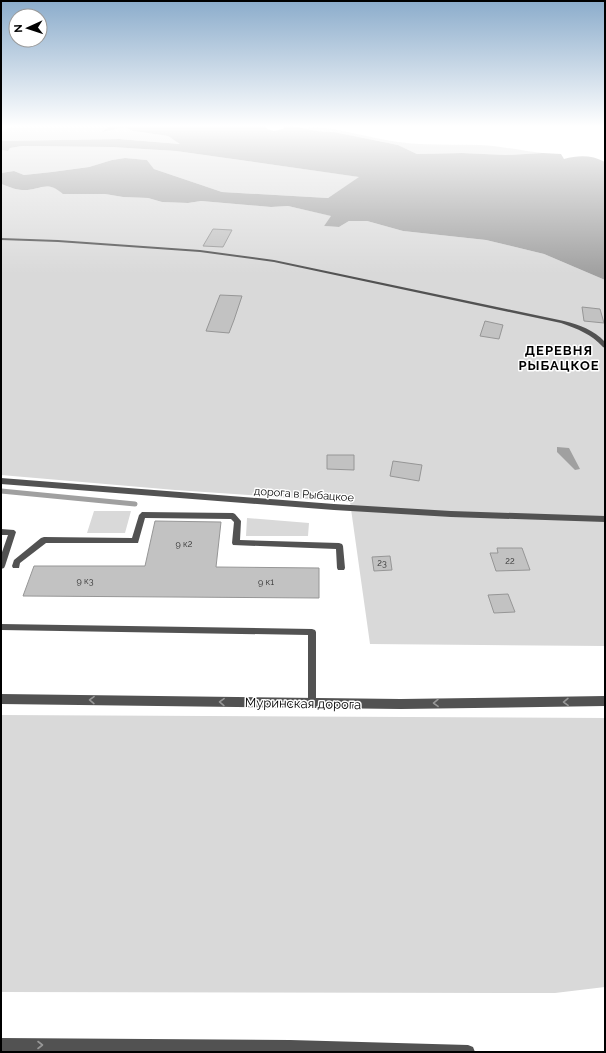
<svg xmlns="http://www.w3.org/2000/svg" width="606" height="1053" font-family="Raleway,sans-serif">
  <style>
    .green { fill: #d9d9d9 }
    .water { fill: #a0a0a0 }
    .lines { fill: none; stroke-linecap: round; stroke-linejoin: round }
    .stream { stroke: #a0a0a0; stroke-width: 5 }
    .building { fill: #c2c2c2; stroke: #969696 }
    .service { fill: #525252; fill-rule: evenodd }
    .minor { fill: #525252; fill-rule: evenodd }
    .oneway { stroke: #979797 }
    .labels { text-anchor: middle; stroke-width: 3; stroke-linejoin: round; paint-order: stroke }
    .number-label { font-size: 9px; fill: #303030 }
    .street-label { font-size: 11px; fill: #000; stroke: #fff }
    .far-district-label { font-size: 13px; font-weight: bold; letter-spacing: 1px; fill: #000; stroke: #fff }
    .near-street-label { font-size: 13px; fill: #000; stroke: #fff }
  </style>
  <rect width="100%" height="100%" fill="#fff"/>
  <path class="green" d="M11 126H117L103 131 123 127 133 131 168 136 181 144 119 139 1 141V132Z
    M299 126C333 126 365 137 398 142 425 146 452 144 480 145 501 146 522 151 543 153L506 155 462 153 417 154 398 145 334 132 323 133Z
    M22 146 111 147 176 151 360 177 328 198 222 192 154 169 147 160 125 158 112 160 89 167 52 172 24 175 14 171 1 173V150L8 151 10 148Z
    M1 184C7 186 16 190 22 190 40 191 46 179 64 194H105L123 197 148 198 162 202 188 203 201 201 271 207 288 206 332 216 324 226 339 227 349 221H367L403 231 486 240 544 254 605 280V646L370 644 350 502 175 490 1 475Z
    M94 511H131L125 533H87Z
    M247 518 309 523 308 536H246Z
    M1 715 605 718V987L555 993 1 992Z"/>
  <path class="water" d="M117 126H266L267 129 274 131 283 129 285 126C302 126 317 133 334 132L398 145 417 154 462 153 506 155 543 153 561 154 564 159C579 155 592 155 605 162V280L544 254 486 240 403 231 367 221H349L339 227 324 226 331 216 288 206 271 207 201 201 188 203 162 202 148 198 123 197 105 194H63C46 179 40 191 22 190 16 190 7 186 1 184V173L14 171 24 175 52 172 89 167 112 160 125 158 147 160 154 169 222 192 328 198 359 177 176 151 111 147 22 146 10 148 8 151 1 150V141L119 139 180 144 168 136 133 131 124 127 102 132 109 127Z
    M557 447 569 448 580 469 575 470 557 452Z"/>
  <g class="lines">
    <path class="stream" d="M1 491 135 504"/>
  </g>
  <path class="building" d="M213 229 232 230 223 247 203 246Z
    M220 295 242 296 234 320 229 333 206 331Z
    M582 307 600 309 604 323 584 321Z
    M485 321 503 325 499 339 480 336Z
    M327 455H354V470L327 469Z
    M393 461 422 465 419 481 390 476Z
    M155 521 221 522 216 567 319 568V598L23 596 34 566H145Z
    M497 548H522L530 570 496 571 490 553H498Z
    M390 556 392 570 374 571 372 557Z
    M508 594 515 612 494 613 488 595Z"/>
  <g class="lines">
    <path class="service" d="M142 512 233 513 235 514 241 521 240 540 339 543 342 544 343 546 345 568 344 570H338L337 568 336 549 233 545 232 543 234 522 231 519 145 518 138 543H46L20 563 19 568H13L12 566 14 560 41 538 44 537 132 538 139 515Z
      M1 529 14 530 16 532 5 566 4 568 1 569V555L8 535H1Z
      M1 624 312 629 315 630 316 632V703L315 706 312 707 309 706 308 703V635L1 630Z"/>
    <path class="minor" d="M1 238 58 240 200 250 274 260 564 321C580 325 594 330 605 342V348L603 347C591 334 578 329 561 323L274 262 200 252 58 242 1 240Z
      M1 478 334 504 451 511 605 516V522L451 517 334 510 1 484Z
      M1 694 401 699 605 696V706L401 709 1 704Z
      M1 1038 290 1040 468 1045 473 1047 475 1052H1Z"/>
  </g>
  <defs><path id="oneway-chevron" d="M-2-3.5L2.5 0L-2 3.5" fill="none" stroke-width="1.6" stroke-linecap="round" stroke-linejoin="round"/></defs>
  <g class="oneway">
    <use href="#oneway-chevron" transform="translate(92 700) rotate(-179)"/>
    <use href="#oneway-chevron" transform="translate(222 702) rotate(-179)"/>
    <use href="#oneway-chevron" transform="translate(566 702) rotate(179)"/>
    <use href="#oneway-chevron" transform="translate(436 703) rotate(179)"/>
    <use href="#oneway-chevron" transform="translate(40 1045)"/>
  </g>
  <linearGradient id="sky" x2="0" y2="1"><stop stop-color="#8baccb"/><stop offset="0.46" stop-color="#fff"/><stop offset="1" stop-color="#fff" stop-opacity="0"/></linearGradient>
  <rect width="606" height="274" fill="url(#sky)"/>
  <g class="labels">
    <g class="number-label">
      <text x="184" y="547">9 к2</text>
      <text x="510" y="564">22</text>
      <text x="382" y="566">23</text>
      <text x="85" y="584">9 к3</text>
      <text x="266" y="585">9 к1</text>
    </g>
    <g class="street-label">
      <text transform="translate(304 494) rotate(4)" y="4">дорога в Рыбацкое</text>
    </g>
    <g class="far-district-label">
      <text x="559" y="355">ДЕРЕВНЯ<tspan x="559" dy="15">РЫБАЦКОЕ</tspan></text>
    </g>
    <g class="near-street-label">
      <text transform="translate(303 703) rotate(1)" y="5">Муринская дорога</text>
    </g>
  </g>
  <rect width="606" height="1053" fill="none" stroke="#000000" stroke-width="4"/>
  <g transform="translate(28 28) rotate(267)"><circle r="19" fill="#ffffff" stroke="#999999"/>
  <path d="M0-3L7 15L0 10L-7 15Z" fill="#000000"/>
  <text y="-6" font-size="11" font-weight="bold" text-anchor="middle" fill="#000000">N</text>
  </g>
</svg>
